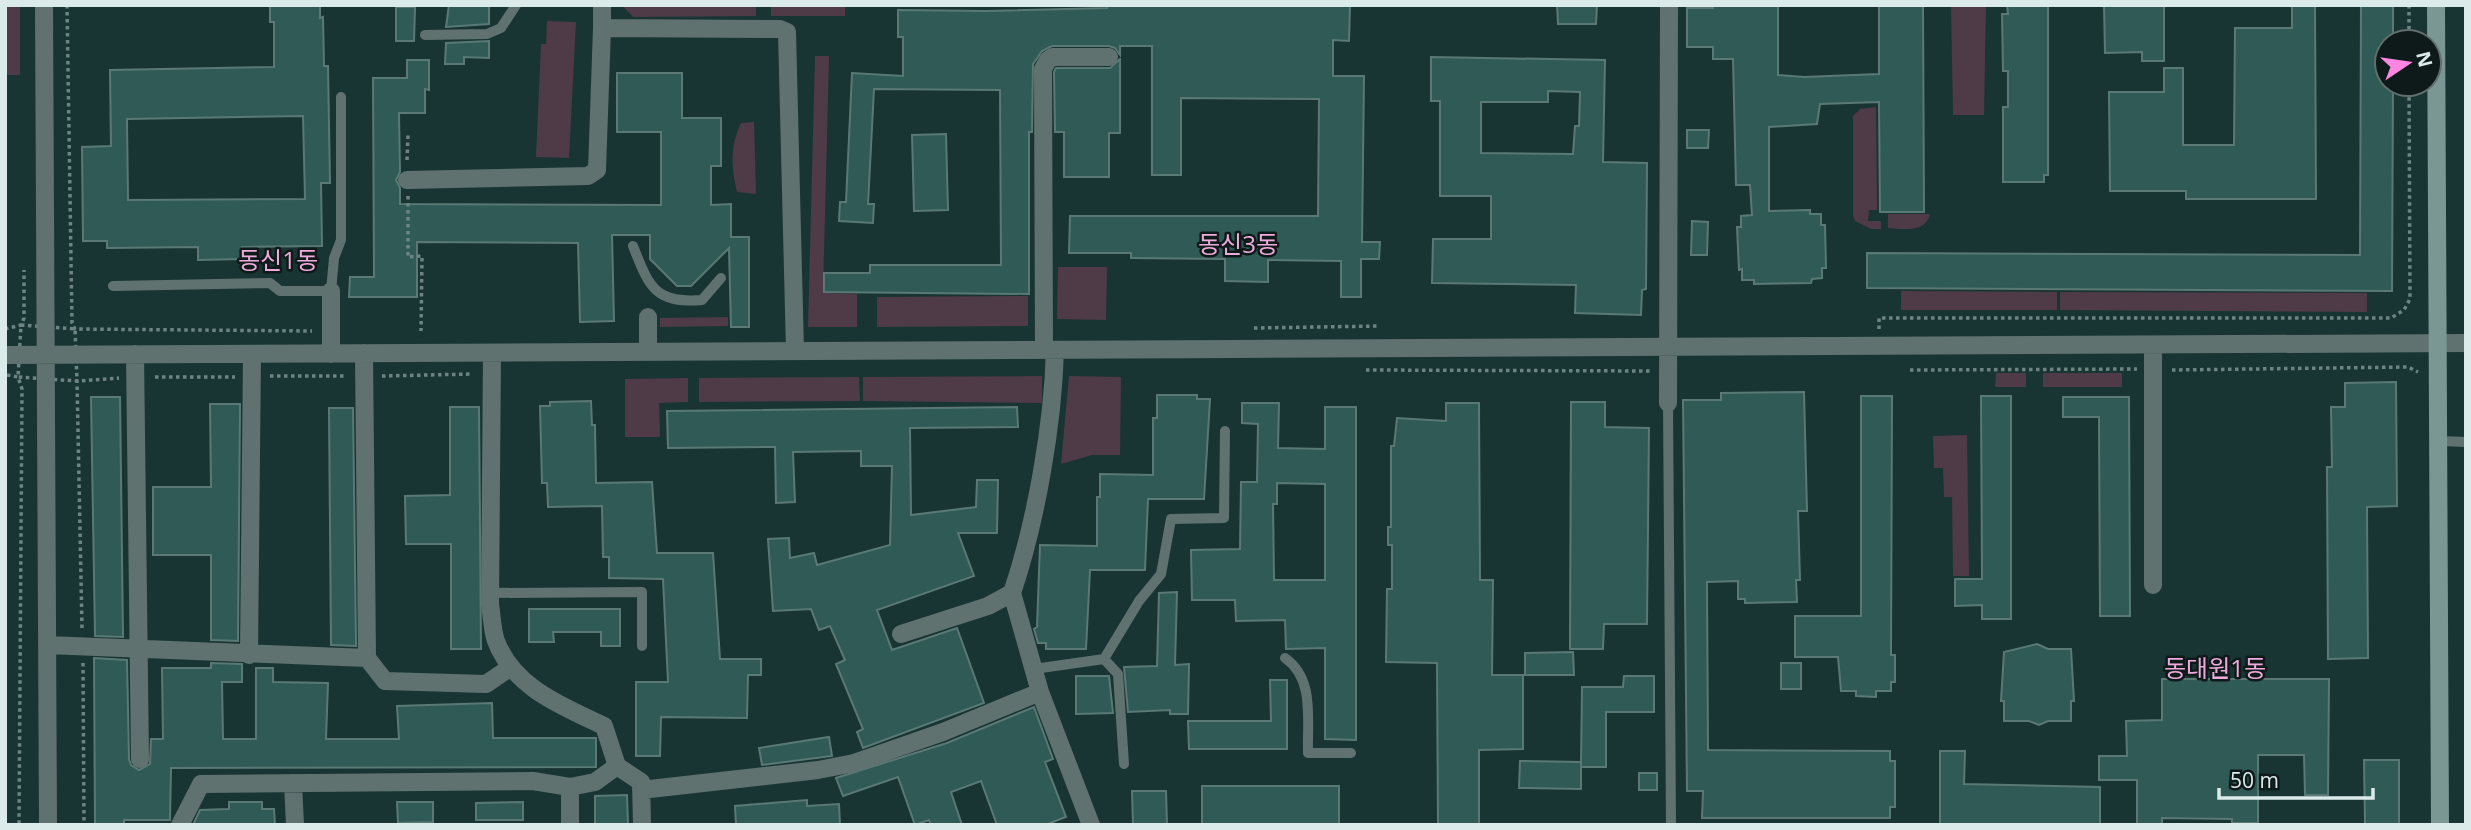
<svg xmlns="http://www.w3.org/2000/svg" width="2471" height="830" font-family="'Open Sans','Noto Sans KR',sans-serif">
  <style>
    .green { fill: #4f3a48 }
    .building { fill: #2f5a56; stroke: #5a7975; stroke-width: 2; fill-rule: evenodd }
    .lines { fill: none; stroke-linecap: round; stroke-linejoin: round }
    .path { stroke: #6d8482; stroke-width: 3.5; stroke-dasharray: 3.5 3.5; stroke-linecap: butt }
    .service { stroke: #607270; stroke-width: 10 }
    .minor { stroke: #607270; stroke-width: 18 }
    .secondary { stroke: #7a9794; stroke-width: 18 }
    .labels { text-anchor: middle; stroke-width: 5; stroke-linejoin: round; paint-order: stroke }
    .quarter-label { font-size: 24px; fill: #eeaada; stroke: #0e1a19 }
  </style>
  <rect width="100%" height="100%" fill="#183533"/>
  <path class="green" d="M5 5H20V75H5Z
    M622 5H756V16L633 17Z
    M771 5H845V16H771Z
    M1951 5H1986L1984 115H1953Z
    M547 21 576 22 569 158 536 157 541 44H546Z
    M815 56H829L823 293 857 294V327H808Z
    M1876 107 1877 210H1869L1868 221H1881V229H1871L1855 221 1853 215V116L1860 109Z
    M754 122 756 194 737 192C731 166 730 147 741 123Z
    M1888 214H1930C1926 233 1903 229 1888 228Z
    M1058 267H1107L1106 320 1057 319Z
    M1901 291 2057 292V310H1901Z
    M2060 292 2367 293V312L2060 310Z
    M1028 296V326L877 327V297Z
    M728 317V326L660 327V318Z
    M1996 373H2026V387H1995Z
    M2043 373H2122V387H2043Z
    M1042 376V403L863 401V377Z
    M1069 376 1121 377 1120 455H1092L1061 464Z
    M859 377 860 401 699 402V378Z
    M688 378V402L659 403 660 437H625V379Z
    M1967 435 1969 576H1953L1952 497H1944L1943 468H1934L1933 436Z"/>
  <path class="building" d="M270 5H320V18L323 17 324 66H328L330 183H321L322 246 242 247V259L198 260V247L107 248V241H83L82 147 111 146 110 70 274 67V22H270ZM303 116 305 199 128 200 127 119Z
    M449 5H489V24L446 27Z
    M1107 5H1350L1349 41 1333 40V76H1364L1362 242H1380L1379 259H1361V297H1341V261L1268 260V282L1225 281V259L1131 258V253H1069L1070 216H1318L1319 99 1181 98V175H1152V46H1120V55L1115 48 1109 46H1052L1042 51 1033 64 1032 132H1029V294L824 292V273H870V265H1001L1000 90 874 89 868 204H874L873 223 839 221 840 202H846L852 73 903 76V37H898V10L986 11 1107 8Z
    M1557 5H1597L1596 24H1558Z
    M1713 5H1778V75L1804 77 1879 74V5H1923L1924 212H1880L1879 102 1820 104 1817 124 1769 127V211L1810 210V214H1821V225H1825L1826 268H1822V278L1812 279 1811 283 1754 284V280H1742V269L1739 270 1737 227H1741V216L1752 215 1750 185H1736L1733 59H1713V47H1687V8H1713Z
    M2007 5H2048V175H2044V182H2003V107H2008V71H2003L2002 14H2008Z
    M2104 5H2164V61H2142V52L2105 53Z
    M2292 5H2315L2316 199H2186V191H2110L2109 92H2164V68H2183V145H2234L2235 28H2292Z
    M2361 5H2393V42H2387V84H2393L2392 291 1867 288V253L2360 255Z
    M396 7H415L414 41H396Z
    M489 41V58L464 57V64H445L446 43Z
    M1431 57 1605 60 1603 162 1647 163 1646 289 1642 290 1641 315 1575 313 1576 285 1432 283 1433 239H1491V196H1440V101H1431ZM1548 91 1580 92 1579 126H1575L1573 154 1481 153V102H1548Z
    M1120 59V133H1109V177H1064V132H1055L1054 72 1056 68H1110Z
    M407 60H429V90L425 89V113H399L400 172 396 180 400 188V204L661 205V132H617V73H682V118H721V166H711V205L731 204V237H749V327H731L729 248 691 286H677L650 259V235H612L614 321 580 322 578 243 417 242V297H349L350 277H374L373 78H407Z
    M1687 130H1709L1708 148H1687Z
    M946 134 948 210 914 211 912 135Z
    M1692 221 1708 222 1707 255H1691Z
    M2396 382 2397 506 2367 507 2368 658 2328 659 2327 467H2332L2331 407H2345V383Z
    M1804 392 1807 511H1798L1800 580H1796L1797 602 1745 603V599H1738V581L1707 582 1708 750 1890 751V761H1895V807H1890V818H1702L1703 791H1687L1683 400H1721V393Z
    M1157 395H1197V399H1210L1204 499H1148L1145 570H1090L1086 649H1046V643H1038L1034 629 1037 627 1040 545 1097 546V497H1100V474L1153 475V418H1157Z
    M1861 396H1892L1891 655H1895V682H1891V691H1876V697L1856 696V691H1841L1838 657H1795V616H1861Z
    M1981 396H2011V619H1982V605L1955 606V579H1982Z
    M91 397H120L123 637 95 636Z
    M2063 397H2129L2130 616H2100L2099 417H2063Z
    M591 401 592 425H595L596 483 652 482 657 553H713L720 659H761V675H748L747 718 661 717 660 756H636V682H668L663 579 609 578V557H603L602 506 548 507 547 483H542L540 406H550V402Z
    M1571 402H1605V427L1649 428 1647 624H1604L1603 649H1570Z
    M1242 403H1279L1278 448 1325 449V407H1356V740L1325 739V648L1286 649 1285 620 1236 621 1235 600H1192L1191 550 1240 549 1241 482H1257L1258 424 1242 423ZM1277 483 1325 484V580H1274L1273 504H1277Z
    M1446 403H1479L1480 580H1493L1492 675H1523V749L1479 750V825H1438L1437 663 1386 662 1387 589H1392V545H1388V527H1391V446H1394L1397 418 1446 421Z
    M210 404H240L238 641 211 640V555H153V487H211Z
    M450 407H479L481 649H451V544H406L405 496 450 495Z
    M1017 407 1018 427 910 428 911 515 976 507 977 480H998L997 533H958L974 576 877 610 892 650 957 628 984 703 863 748 857 732 863 729 836 664 845 660 830 626 819 630 811 609 773 611 768 539 789 538 790 558 814 553 817 565 890 545 892 466H861V451L793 452 795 502 776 503 775 447 668 448 667 411Z
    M329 408H353L356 646 331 645Z
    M1177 592 1175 665 1189 664 1188 714H1170V710L1128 712 1124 667 1157 666 1159 593Z
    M529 609H620V646H601V632H553L554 642H529Z
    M2037 644 2048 649H2071L2074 701H2071V721H2048L2039 725 2029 721H2004V701H2001L2004 652Z
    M1573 652 1574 675H1525V653Z
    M94 658 127 660 129 759 131 765 139 770 150 764 151 739H163L162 668H211V663L242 664V682H222L223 739H256V668H273V682L328 683 326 739H399L397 706 492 703 493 738H596V767L171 768 170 820H124V825H95Z
    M1781 663H1801V689H1781Z
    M1076 676H1109L1113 713 1076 714Z
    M1624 676H1654V712H1606V767H1581L1582 687H1623Z
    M2162 679H2329L2328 795H2305L2304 755H2258V823H2232V819L2162 818V825H2137V780H2099V756H2127L2126 721 2162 720Z
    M1270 680H1287V749H1189L1188 721H1271Z
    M1034 707 1053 759 1045 762 1066 817 1045 825H997L981 781 951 792 962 825H931L929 820 915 825 898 777 843 796 836 778 947 743Z
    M829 737 832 756 762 765 759 748Z
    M1940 751H1965L1964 784 2100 787V825L1940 824Z
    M2364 760H2399V825H2365Z
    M1520 761 1581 762V789L1519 788Z
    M1639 773H1657V790H1639Z
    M1202 786H1339V825H1202Z
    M1132 791H1166L1167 825H1133Z
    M627 795 628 825H595V796Z
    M807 800V806L839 804 840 825H736L735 806Z
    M229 802H262V809H274L275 825H193L200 810 229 809Z
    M397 802H433V822L398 823Z
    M523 802V820H476V803Z"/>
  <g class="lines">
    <path class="path" d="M67 5 72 323 75 329 312 331
      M2409 5V42
      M407 160 408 135
      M408 196V257L422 256 421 331
      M21 325 75 329 77 381 18 377Z
      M1254 328 1380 326
      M5 329 21 325 24 318V270
      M1879 329V318H2391L2404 310 2410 299 2409 84
      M1366 370 1652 371
      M1910 370 2137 369
      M2172 370 2408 367 2418 372
      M7 375 18 377 22 389 19 825
      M270 376H347
      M382 376 473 374
      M155 377H235
      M82 628 77 381 119 378
      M83 663 84 825"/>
    <path class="service" d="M425 35 487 34 501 28 516 5
      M633 246C649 286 654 304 702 300L721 278
      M113 286 270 283 280 291H331L334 258 341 240V97
      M1668 403 1671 825
      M2440 441 2466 442
      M490 593 642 592V646
      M1285 658C1315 679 1307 719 1308 753H1351
      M1104 659 1139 601 1161 574 1171 519 1224 518 1225 431
      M1104 659 1118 674 1124 764
      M1034 669 1104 659"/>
    <path class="minor" d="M44 5 48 825
      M602 5V28L780 29 787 32 795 351
      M407 180 588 176 597 170 602 28
      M2153 348V585
      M1044 350 1043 69 1048 60 1053 57H1109
      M648 352V317
      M364 353 367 658 385 681 486 684 511 667
      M492 353 490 604C492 616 492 630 496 641 514 688 562 706 604 726L617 766 595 782 570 787
      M135 354 140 759
      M331 354V291
      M5 355C825 346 1646 352 2466 343
      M1668 403 1669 5
      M1012 593 1040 692 1091 825
      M901 634 988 606 1012 593C1036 522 1053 425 1055 350
      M48 645 367 658
      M249 655 252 354
      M617 766 641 782 642 825
      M293 783 295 825
      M641 790 818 770 854 763 943 732 1040 692
      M180 825 201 784 533 781 570 787V825"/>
    <path class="secondary" d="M2436 5 2440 825"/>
  </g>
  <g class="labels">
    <g class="quarter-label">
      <text x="1238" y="253">동신3동</text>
      <text x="278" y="269">동신1동</text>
      <text x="2215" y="677">동대원1동</text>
    </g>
  </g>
  <rect width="2471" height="830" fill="none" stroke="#dbebe9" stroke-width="14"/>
  <g transform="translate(2408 63) rotate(77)"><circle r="33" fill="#0e1a19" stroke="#606e6c" stroke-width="2"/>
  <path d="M0-5L12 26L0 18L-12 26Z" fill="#fe85e0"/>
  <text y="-10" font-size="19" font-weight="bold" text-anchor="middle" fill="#dbebe9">N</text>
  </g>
  <path d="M2219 788v10h154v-10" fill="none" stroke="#dbebe9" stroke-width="3.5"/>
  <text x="2230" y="788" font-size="21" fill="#dbebe9" stroke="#0e1a19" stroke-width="5" paint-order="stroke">50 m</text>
</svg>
